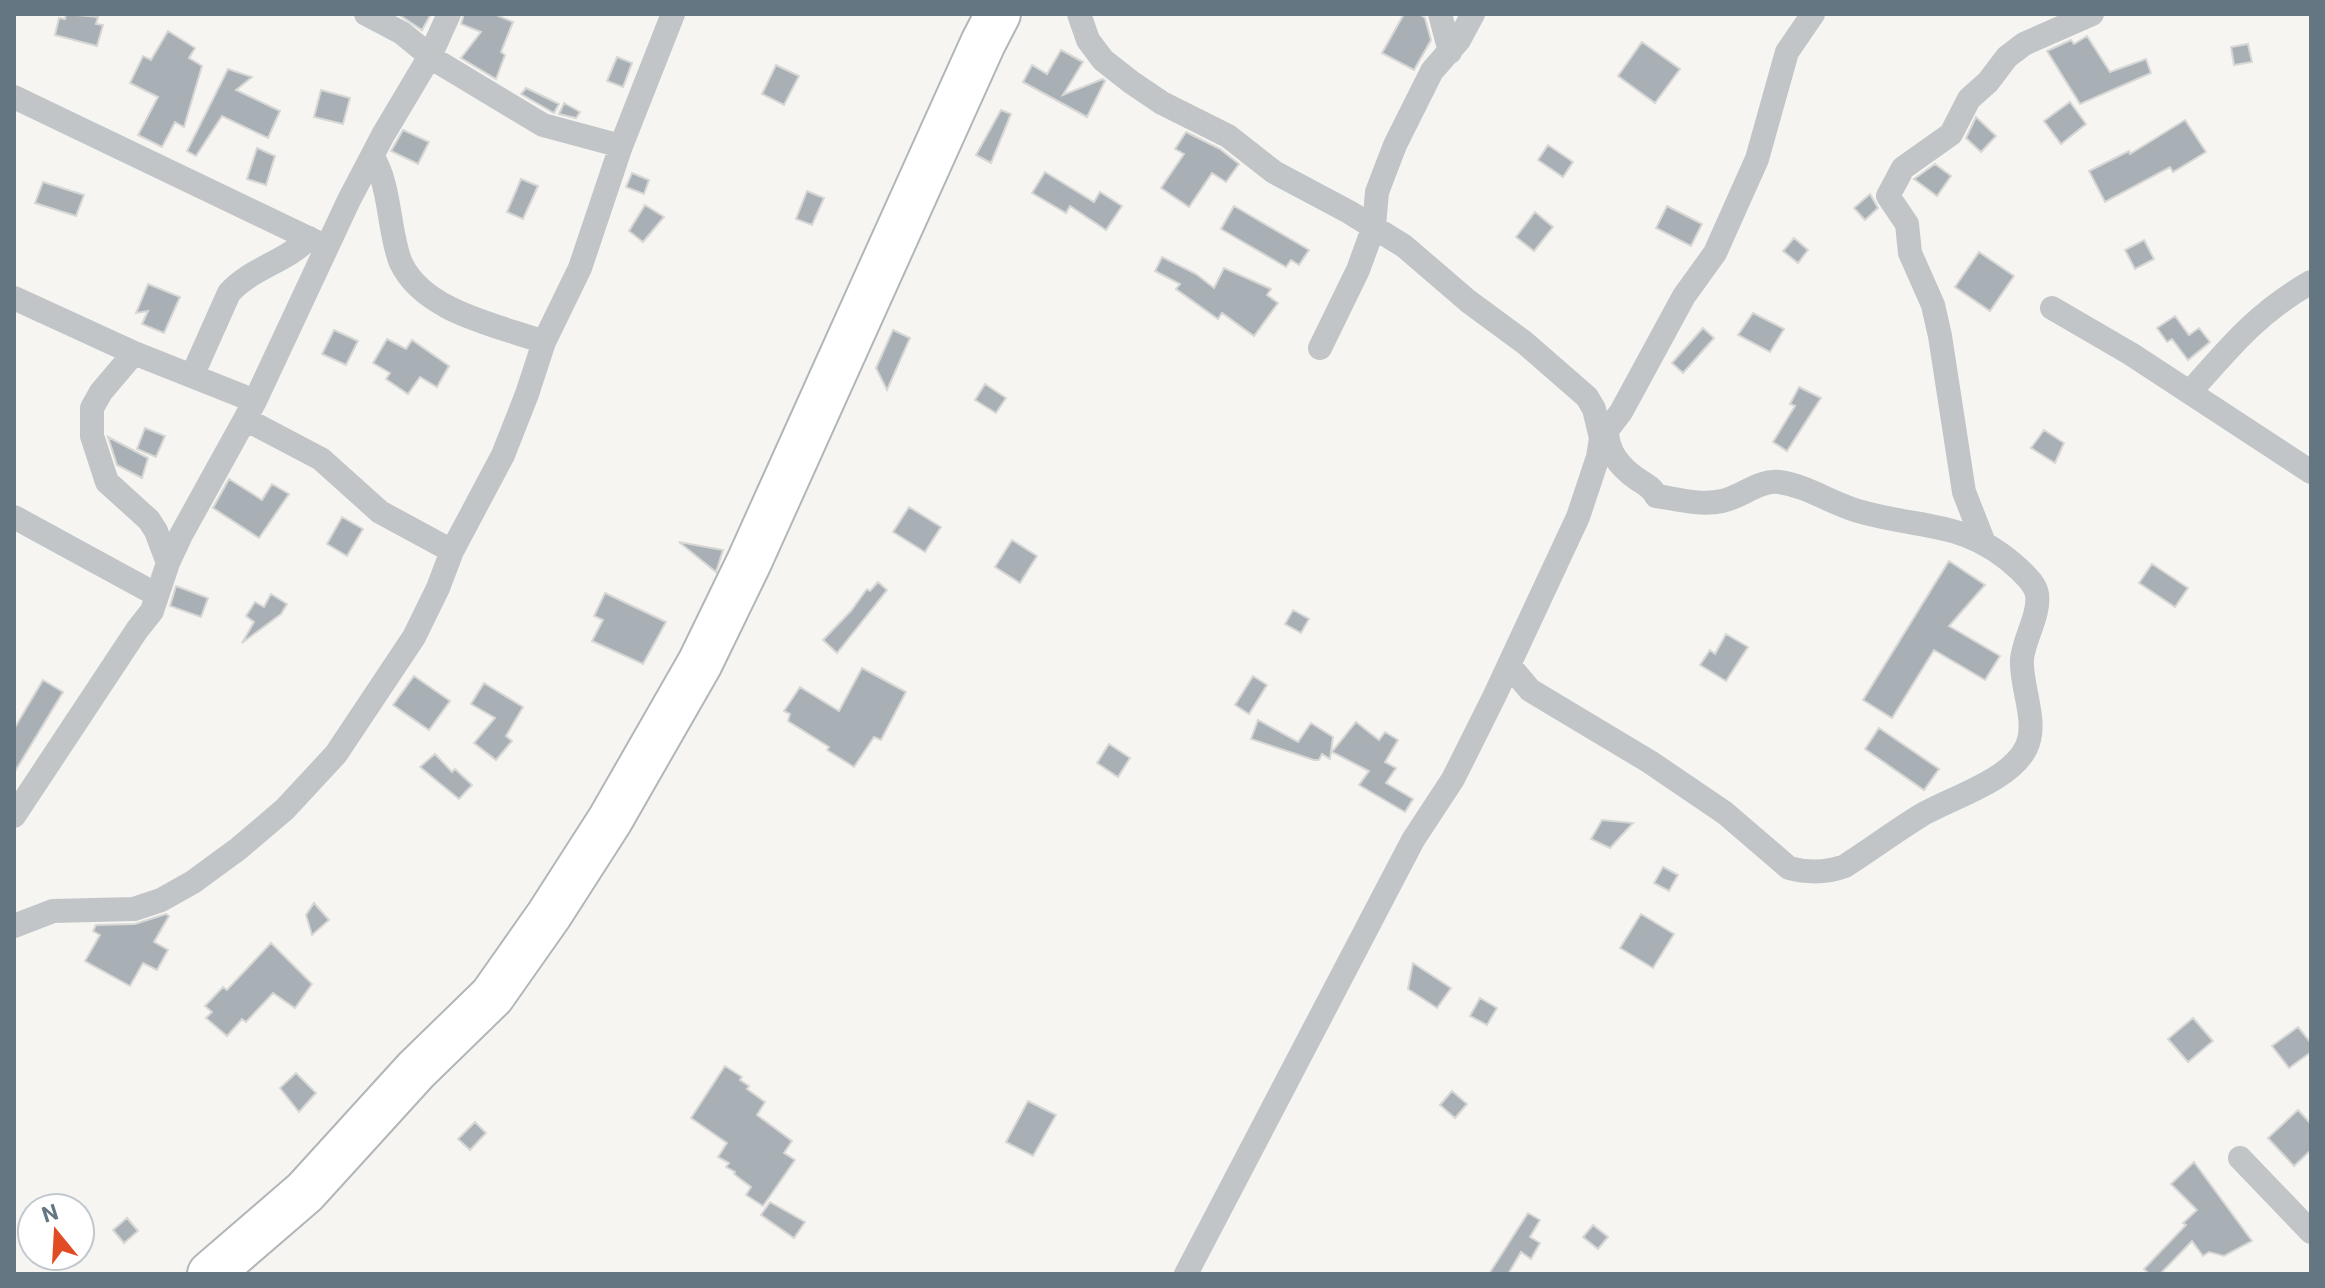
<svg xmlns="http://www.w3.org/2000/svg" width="2325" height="1288" font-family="Roboto,sans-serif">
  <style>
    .building { fill: #a8b0b5; stroke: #d7d7d5; stroke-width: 2 }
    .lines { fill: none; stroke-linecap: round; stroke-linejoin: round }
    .highway-casing { stroke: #b2b6b9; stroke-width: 48 }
    .street { stroke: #c1c5c8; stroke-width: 24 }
    .highway { stroke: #fff; stroke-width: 44 }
  </style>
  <rect width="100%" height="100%" fill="#f6f5f2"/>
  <path class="building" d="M66 14 98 17 96 24 103 25 97 46 55 35 59 18 65 19Z
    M398 14H431L422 30Z
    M464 14H494L513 22 501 52 505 55 496 79 461 58 481 32 461 24Z
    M1404 14H1419L1425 18 1431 40 1414 70 1382 53Z
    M168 31 195 48 189 58 202 66 184 127 175 122 162 147 138 135 158 97 130 83 143 56 151 60Z
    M2087 36 2110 72 2146 59 2151 73 2080 104 2047 51 2071 40 2074 44Z
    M1642 42 1680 69 1655 103 1618 76Z
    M2248 44 2252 62 2234 65 2231 47Z
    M1061 50 1083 62 1063 95 1103 79 1105 81 1087 117 1023 82 1032 65 1047 74Z
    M617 57 632 63 623 87 607 81Z
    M776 65 799 76 784 105 762 94Z
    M228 69 252 77 236 90 280 111 268 138 222 116 196 156 187 151Z
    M526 88 559 104 554 113 521 94Z
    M321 90 350 98 343 124 314 117Z
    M2070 102 2086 124 2061 144 2044 121Z
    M564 103 580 112 576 118 559 114Z
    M1001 110 1011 114 991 163 976 155Z
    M1976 117 1996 136 1981 152 1966 138Z
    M2185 120 2206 152 2173 172 2170 167 2105 202 2089 171 2129 151 2130 154Z
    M403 130 429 142 418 164 391 151Z
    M1186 132 1220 149 1239 164 1226 182 1212 173 1189 207 1161 188 1184 154 1175 149Z
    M1548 145 1573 162 1563 177 1538 160Z
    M257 148 275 156 266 185 247 179Z
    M1935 164 1951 176 1937 196 1914 179Z
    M1045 172 1094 202 1100 192 1122 206 1106 230 1070 206 1066 213 1032 193Z
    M632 173 649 180 644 194 626 187Z
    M521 179 538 186 523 219 507 212Z
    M43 182 84 195 76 216 35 203Z
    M807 191 824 198 812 225 796 219Z
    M1870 194 1878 208 1865 220 1854 208Z
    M645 205 664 217 643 242 629 231Z
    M1234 206 1309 250 1299 265 1291 260 1286 267 1221 229Z
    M1667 206 1702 224 1691 246 1656 228Z
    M1535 212 1553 227 1534 251 1516 237Z
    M1794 238 1808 250 1798 263 1783 251Z
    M2144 240 2154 259 2135 269 2125 250Z
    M1979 252 2014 276 1990 311 1955 287Z
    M1162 257 1196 274 1214 288 1224 268 1271 289 1267 295 1278 303 1254 336 1222 313 1218 319 1176 289 1180 284 1155 271Z
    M148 284 180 297 164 333 142 324 148 311 136 313Z
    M1753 313 1784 329 1770 352 1738 335Z
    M2175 316 2189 335 2199 328 2210 342 2188 360 2172 339 2167 342 2157 328Z
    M1703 328 1714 338 1683 373 1672 363Z
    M334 330 358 341 346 365 322 354Z
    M893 330 910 338 887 390 876 368Z
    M387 339 406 349 412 340 449 366 437 387 420 377 408 394 386 379 390 373 373 363Z
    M985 384 1006 398 996 413 975 400Z
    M1799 387 1821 398 1787 451 1773 442 1795 406 1790 404Z
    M145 428 165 436 156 457 137 449Z
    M2044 430 2064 443 2055 463 2031 448Z
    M108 437 148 458 142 478 117 465Z
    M229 479 262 500 272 484 289 494 259 538 213 508Z
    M909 507 941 527 925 552 893 532Z
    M342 517 363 529 347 556 327 544Z
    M1012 540 1037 556 1020 583 995 567Z
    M679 542 723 550 716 572Z
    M1949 561 1985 585 1949 626 2000 656 1985 680 1934 650 1892 718 1863 700Z
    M2152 564 2188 588 2175 607 2139 583Z
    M878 582 887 590 837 653 823 640 851 611 867 589 870 591Z
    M176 586 208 598 201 617 170 606Z
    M605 593 666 622 643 664 592 641 603 620 594 616Z
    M271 594 287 604 281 614 242 643 254 622 246 616 255 602 264 607Z
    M1293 610 1309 619 1301 633 1285 624Z
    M1726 634 1748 647 1726 681 1700 665 1710 650 1715 654Z
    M862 668 906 692 881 740 874 737 854 767 827 750 829 747 788 721 790 714 784 711 800 687 839 711Z
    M414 676 450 701 429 730 393 705Z
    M1253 676 1267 685 1249 714 1235 705Z
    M43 680 63 692 14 773V729Z
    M484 683 523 707 506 736 512 741 496 760 474 743 495 718 471 704Z
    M1258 720 1298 742 1311 723 1333 737 1330 759 1322 754 1319 760H1314L1251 739Z
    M1356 722 1379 740 1385 732 1398 740 1385 762 1396 768 1386 783 1413 799 1405 812 1359 785 1369 771 1332 752Z
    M1879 728 1939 769 1924 790 1865 749Z
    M1109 744 1130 758 1118 777 1097 763Z
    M435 754 452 772 455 769 472 785 459 799 420 767Z
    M1602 820 1633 823 1610 848 1591 839Z
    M1663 867 1678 875 1669 891 1654 883Z
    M314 903 329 920 312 935 306 915Z
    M166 914 169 916 154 942 168 950 157 970 143 963 130 986 85 961 100 935 93 931 96 925 135 924Z
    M1641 914 1674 934 1653 968 1620 948Z
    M271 943 312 984 295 1008 273 993 246 1022 242 1019 227 1036 206 1018 212 1012 205 1006 223 987 227 990Z
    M1413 963 1451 988 1437 1008 1408 989Z
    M1480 998 1497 1008 1487 1025 1470 1016Z
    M2193 1018 2213 1041 2188 1062 2168 1039Z
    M2298 1027 2311 1043V1052L2289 1068 2272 1046Z
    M725 1066 742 1077 740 1080 749 1086 747 1089 765 1102 757 1115 792 1141 784 1153 795 1160 763 1206 746 1195 751 1187 734 1174 735 1172 726 1167 729 1163 718 1157 727 1143 691 1118Z
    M296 1073 316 1093 299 1112 280 1088Z
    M1452 1091 1467 1104 1455 1118 1440 1105Z
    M1028 1101 1056 1115 1033 1156 1006 1142Z
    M2298 1110 2311 1124V1150L2294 1166 2268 1138Z
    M475 1122 486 1133 470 1150 458 1139Z
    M2194 1162 2252 1241 2224 1256 2209 1252 2203 1256 2192 1241 2160 1274H2149L2144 1269 2186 1225 2183 1223 2197 1210 2171 1184Z
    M770 1202 805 1222 794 1238 761 1215Z
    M1528 1213 1540 1220 1530 1237 1540 1243 1531 1259 1521 1252 1508 1274H1489Z
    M127 1218 138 1231 124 1243 113 1230Z
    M1593 1225 1608 1237 1598 1249 1583 1237Z"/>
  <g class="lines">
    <g class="highway-casing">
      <path id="highway" d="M210 1274 305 1192 416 1070 492 996 549 915 610 820 700 663 749 562 983 43 998 14"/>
    </g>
    <path class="street" d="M366 14 402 33 435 60 543 125 621 146
      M1079 14 1088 40 1103 60 1131 82 1162 103 1228 136 1274 172 1349 212 1404 246 1468 301 1525 343 1587 397 1594 409 1601 438 1598 457 1578 517 1494 697 1453 779 1413 840 1186 1274
      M1440 14 1450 52
      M14 97 327 247
      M372 156C386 177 388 208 393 233 395 243 397 254 401 263 424 312 497 325 544 342
      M14 298 134 353 255 401
      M2052 308 2131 354 2311 472
      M1320 348 1358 270 1374 226 1377 192 1395 145 1432 71 1459 40 1473 14
      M134 353 101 392 92 408V436L107 482 149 520 156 531 168 563
      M192 376 229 293C251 268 286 262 309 238
      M2190 392C2230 347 2257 313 2311 282
      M245 419 321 459 380 512 452 551
      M1601 438 1621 412 1684 296 1715 253 1757 159 1787 52 1813 14
      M14 517 157 595
      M1984 543 1964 492 1940 336 1933 305 1910 253 1907 224 1888 196 1903 168 1951 134 1969 99 1988 82 2007 57 2024 44 2092 14
      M1509 665 1530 690 1650 762 1725 813 1789 868C1808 873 1826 873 1845 866 1870 850 1894 832 1920 816 1950 798 2010 781 2026 748 2039 722 2020 686 2022 659 2024 638 2040 615 2037 594 2035 584 2027 577 2020 570 1966 519 1923 530 1858 511 1831 503 1807 486 1779 482 1758 480 1742 497 1722 501 1701 506 1677 499 1656 496 1652 487 1645 484 1637 479 1620 467 1608 453 1607 432
      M14 816 137 630 152 611 168 563 181 535 255 401 349 200 383 135 430 56 449 14
      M14 926 53 911 134 909 161 900 193 882 238 849 285 809 336 754 414 637 438 588 452 551 503 455 527 394 544 342 580 268 621 146 673 14
      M2240 1158 2311 1232"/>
    <use href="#highway" class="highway"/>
  </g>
  <rect width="2325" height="1288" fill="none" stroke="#657683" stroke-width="32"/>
  <g transform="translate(56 1232) rotate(342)"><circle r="38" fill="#ffffff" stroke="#c1c8cd" stroke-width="2"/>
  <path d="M0-6L14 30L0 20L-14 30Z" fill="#e24c25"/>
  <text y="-12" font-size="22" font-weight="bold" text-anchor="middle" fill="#657683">N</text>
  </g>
</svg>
